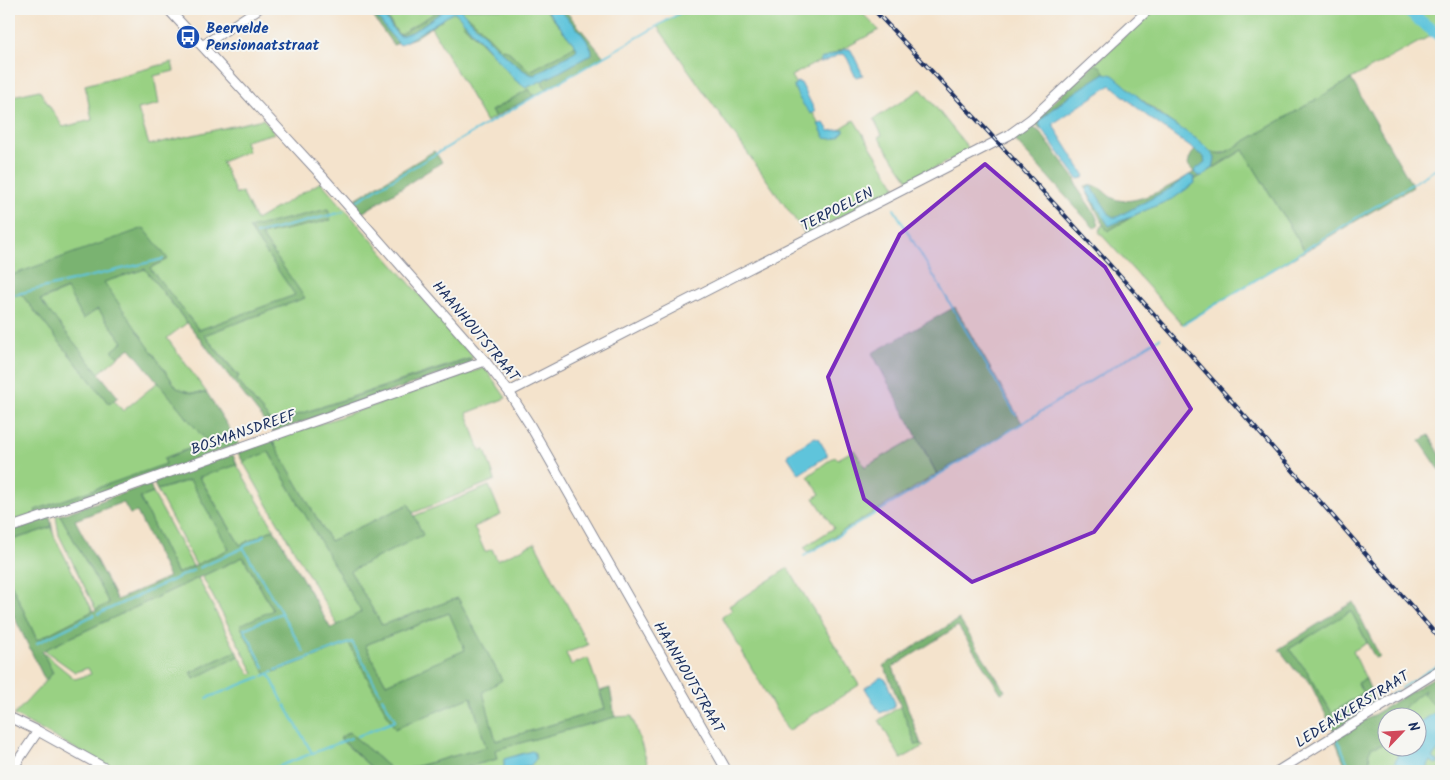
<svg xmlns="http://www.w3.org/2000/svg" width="1450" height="780" font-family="Kalam,sans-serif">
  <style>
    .green { fill: #99d183; stroke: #5a8070; fill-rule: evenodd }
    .forest { fill: #7ab371; stroke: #4a7168; fill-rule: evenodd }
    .water { fill: #5ec4db; stroke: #3c7a9c }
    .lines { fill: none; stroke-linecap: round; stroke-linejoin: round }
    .stream { stroke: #5ec4db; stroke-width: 2 }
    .river { stroke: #5ec4db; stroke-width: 12 }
    .minor-casing { stroke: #888995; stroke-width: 11 }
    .minor { stroke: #fff; stroke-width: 9 }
    .rail-casing { stroke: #1b2f5e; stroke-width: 4 }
    .rail { stroke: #f6f6f2; stroke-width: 2; stroke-dasharray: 5.5; stroke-linecap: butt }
    .marked { fill: #7b2cbf; fill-opacity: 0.2; stroke: #7b2cbf; stroke-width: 4; stroke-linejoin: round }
    .labels { text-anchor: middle; stroke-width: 4; stroke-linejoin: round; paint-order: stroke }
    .transit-label { font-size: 15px; font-weight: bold; fill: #164399; stroke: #f6f6f2; text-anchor: start }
    .street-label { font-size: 15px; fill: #1b2f5e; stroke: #f6f6f2 }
  </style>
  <rect width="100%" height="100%" fill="#f6f6f2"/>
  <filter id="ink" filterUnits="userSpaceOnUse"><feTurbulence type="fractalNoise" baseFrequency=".02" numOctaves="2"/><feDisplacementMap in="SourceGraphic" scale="10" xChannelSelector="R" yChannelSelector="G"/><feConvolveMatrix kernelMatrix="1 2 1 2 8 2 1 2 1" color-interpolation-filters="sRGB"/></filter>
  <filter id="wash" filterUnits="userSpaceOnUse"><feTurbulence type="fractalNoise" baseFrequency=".0096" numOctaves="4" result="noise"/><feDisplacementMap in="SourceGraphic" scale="20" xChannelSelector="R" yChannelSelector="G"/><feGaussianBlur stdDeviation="1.12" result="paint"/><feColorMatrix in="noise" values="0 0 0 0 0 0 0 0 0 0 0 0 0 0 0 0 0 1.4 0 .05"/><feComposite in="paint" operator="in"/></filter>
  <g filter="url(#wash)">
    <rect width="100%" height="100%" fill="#f4e3cc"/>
    <path class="green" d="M381 9H545L576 46 530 71 507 50 501 49 468 16 462 23 522 84 539 77 546 89 533 96 529 89 491 111 495 117 486 122 431 27 443 19 438 11 399 35Z
      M688 9H858L879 30 791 76 827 137 854 120 896 187 806 235 657 26Z
      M1154 9H1397L1432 35 1351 79 1232 149C1222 154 1216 155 1206 150L1118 81 1107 76 1094 64Z
      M1408 9H1441V33Z
      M172 62 174 71 154 76 159 104 138 109 149 145 263 119 275 133 245 141 248 151 222 162 236 194 242 192 256 220 321 182 474 357 272 423 236 379 239 376 204 335 304 298 261 235 330 220 249 228 296 295 199 330 149 267 167 259 12 275 9 270V97L39 90 63 127 92 120 85 85Z
      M921 89 970 150 909 181 878 137 882 135 874 119Z
      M1243 150 1305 251 1182 324 1099 232 1103 224 1108 231 1198 178Z
      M145 269 187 323 167 338 207 393H192L177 388 103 282Z
      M68 289 83 319 98 309 123 342 113 351 118 357 99 373 39 301Z
      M21 294 109 404 114 400 123 411 158 382 207 442 164 458 166 464 36 510 37 515 9 524V297Z
      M484 368 488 372 506 398 467 413 480 451 485 450 495 480 413 513 408 505 330 541 272 440Z
      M917 437 937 474 808 552 804 547 834 528 814 498 820 494 808 476 835 456 838 459 854 450 865 467Z
      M268 451 362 612 338 626 243 462Z
      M237 465 274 529 240 545 199 476Z
      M190 480 230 549 196 565 157 490Z
      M489 486 501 515 474 527 485 552 492 549 497 560 535 543 588 645 566 653 571 665 588 658 605 709 496 741 482 692 502 680 458 598 382 625 350 571 422 535 414 516Z
      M153 493 193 566 177 574 140 498Z
      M60 515 109 603 96 610 59 535 56 516Z
      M52 527 54 536 93 611 37 640 9 579V541Z
      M243 557 273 610 350 644 395 728 471 696 486 747 400 771H393L349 732 340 739 375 771H116L14 715 53 673 41 651 75 679 91 674 88 668 75 672 44 650 198 578 236 651 191 672 194 678 239 656 250 674 254 673 202 576Z
      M788 568 859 685 788 731 722 617 732 610 729 606Z
      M1351 610 1367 643 1353 651 1366 679 1358 683 1363 693 1332 713 1307 671 1289 649Z
      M449 613 466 650 386 684 365 645Z
      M1441 673V771H1343L1347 769 1335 739ZM1388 718H1418V748H1388Z
      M901 706 916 745 921 744 924 746 901 759 879 720Z
      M632 716 650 771H453L497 759 494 750 615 717Z"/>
    <path class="forest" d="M368 9H381L399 35 438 11 443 19 415 38 393 45Z
      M545 9H564L604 57 546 89 539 77 522 84 462 23 469 16 501 49 507 50 530 71 576 46Z
      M1094 64 1100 66 1107 76C1089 85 1048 106 1039 123L1042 128 1041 129 1033 123 1034 120Z
      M1351 79 1413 187 1305 251 1243 150 1108 231 1103 224 1084 186C1105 184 1103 196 1118 200 1139 205 1177 183 1194 172L1188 165C1192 140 1207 153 1223 154Z
      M529 89 533 96 495 117 491 111Z
      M1031 126 1040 132 1075 179 1078 189 1095 214 1099 224 1094 228 1012 137Z
      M434 151 442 162 362 213 352 201Z
      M328 209 331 220 261 235 305 298 204 335 239 377 236 379 272 423 471 359 473 363 273 432 145 269 104 282 177 388 192 393H207L239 444 37 515 35 510 166 464 164 459 207 442 130 348 118 357 112 351 123 342 98 309 83 319 67 289 40 300 118 397 109 404 21 294 9 297V270L12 275 144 228 168 259 150 268 199 330 295 295 249 228Z
      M955 307 1022 423 937 474 872 353Z
      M1429 435 1441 456V472L1420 441Z
      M272 440 330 541 409 504 423 535 350 571 382 625 458 598 502 680 483 692 496 741 605 709 600 691 610 688 615 717 495 750 497 759 453 771H400L486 747 471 697 395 729 349 644 266 675 240 625 273 610 243 557 42 651 53 673 45 680 9 606V579L37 640 109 603 60 515 150 484 153 493 140 498 177 574 229 549 190 480 157 490 153 482 233 455 237 465 199 477 240 545 274 529 331 629 361 612 269 452 243 462 238 453ZM123 502 130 514 137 512 169 577 117 600 75 520ZM449 613 465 650 386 684 365 645Z
      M50 517 52 527 9 541V531Z
      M1353 602 1380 657 1375 658 1351 611 1289 649 1307 671 1332 713 1363 693 1358 683 1366 679 1376 703 1334 731 1312 687 1307 679 1295 670 1279 649Z
      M959 619 1005 691 1001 693 958 626 893 667 921 744 916 745 886 670 883 666Z
      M236 651 239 656 194 679 191 672Z
      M1441 673V708L1439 709C1434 702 1427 700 1423 694L1425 690 1417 696 1394 717 1388 718 1387 744 1372 747 1369 752 1371 771H1343L1347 769 1335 739Z
      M349 732 393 771H375L340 738Z"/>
    <path class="water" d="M371 9H379L396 33 400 36 414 31 446 9H460C472 22 519 74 534 75L576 51 577 48 546 9H559C567 18 593 42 592 54L554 75 526 88 515 80 457 14 454 12 400 45 389 33Z
      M846 49H850L852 52 863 75 856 77C851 70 850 60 844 54 835 54 829 62 820 62L821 59Z
      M1105 73 1113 75C1128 87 1142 101 1157 113 1175 127 1203 138 1215 158L1213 168 1202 176H1198L1194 172 1195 170 1205 162 1204 157 1147 116 1111 85 1054 123V127L1085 176 1083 178 1078 179 1041 128 1039 123C1043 113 1093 80 1105 73Z
      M797 82 801 83 815 111 811 114C803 105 797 97 794 86Z
      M824 123 829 131 844 129V131C838 138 834 140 825 138L818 124Z
      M1189 175 1194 177 1195 183 1174 198 1109 226 1086 190V189L1091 186 1110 215 1113 217H1117L1171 188Z
      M815 437 818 438 827 453V456L799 474 788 457V454Z
      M881 677 886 680 895 703 894 708 880 713 865 688Z
      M1441 708V747L1432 758 1438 761V763L1435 764 1431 761 1429 762 1427 771H1394L1393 768 1400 748H1418V724Z
      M532 751 535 753 536 759 530 766C521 765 515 771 505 771L504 768V759Z"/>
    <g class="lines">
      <path class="stream" d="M355 202C464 136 576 73 687 9
        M894 209 1016 415
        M256 234 343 212
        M9 296 163 259
        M1184 324 1441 166
        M265 535 243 547 304 652
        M804 556 911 492 1160 338
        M199 568 243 548
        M98 614 194 570
        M37 643 94 615
        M264 667 244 629 281 613
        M276 670 352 642 380 693
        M269 674 283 702
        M263 676 273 672
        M1401 688 1441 663
        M207 698 260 677
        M382 698 394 718
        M1385 699 1397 691
        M285 705 312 753
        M358 736 395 721V720
        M1337 738 1351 771
        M267 771 351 738"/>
      <path class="river" d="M1405 9 1441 37"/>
    </g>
  </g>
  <g filter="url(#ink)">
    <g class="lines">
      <g class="minor-casing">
        <path id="minor" d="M168 9 322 176 485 361 509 392 530 425 727 771
          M202 46 258 9
          M509 392 1009 135 1031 119 1149 9
          M9 528 97 498 485 361
          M9 717 38 731 110 771
          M11 771 38 731
          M1278 771 1441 669"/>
      </g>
      <use href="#minor" class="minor"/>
      <g class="rail-casing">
        <path id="rail" d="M873 9C1068 214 1255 426 1441 640"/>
      </g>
      <use href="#rail" class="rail"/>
    </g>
  </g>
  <path class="marked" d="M985 164 1105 267 1191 409 1094 532 972 582 864 499 828 377 900 234Z"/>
  <defs>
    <g id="bus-disc" transform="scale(1.25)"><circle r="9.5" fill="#1a4fb4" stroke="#f6f6f2"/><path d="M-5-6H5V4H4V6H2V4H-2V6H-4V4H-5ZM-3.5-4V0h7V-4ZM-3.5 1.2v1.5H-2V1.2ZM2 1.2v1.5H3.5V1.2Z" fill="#fff"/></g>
  </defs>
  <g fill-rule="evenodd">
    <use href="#bus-disc" x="188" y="37"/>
  </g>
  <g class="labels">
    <g class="transit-label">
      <text x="206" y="33">Beervelde<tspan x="206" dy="17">Pensionaatstraat</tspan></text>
    </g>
    <g class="street-label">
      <text transform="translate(837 209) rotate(-27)" y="5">TERPOELEN</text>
      <text transform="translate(476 331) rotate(50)" y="5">HAANHOUTSTRAAT</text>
      <text transform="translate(243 432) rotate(-19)" y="5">BOSMANSDREEF</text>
      <text transform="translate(689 677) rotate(60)" y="5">HAANHOUTSTRAAT</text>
      <text transform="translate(1352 709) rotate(-32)" y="5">LEDEAKKERSTRAAT</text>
    </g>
  </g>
  <rect width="1450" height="780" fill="none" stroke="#f6f6f2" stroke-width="30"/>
  <g transform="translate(1402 732) rotate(65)"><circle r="24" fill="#f6f6f2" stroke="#9ea6b7"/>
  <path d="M0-4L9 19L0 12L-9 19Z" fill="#d1495b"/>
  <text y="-8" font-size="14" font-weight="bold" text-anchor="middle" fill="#1b2f5e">N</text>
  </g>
</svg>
